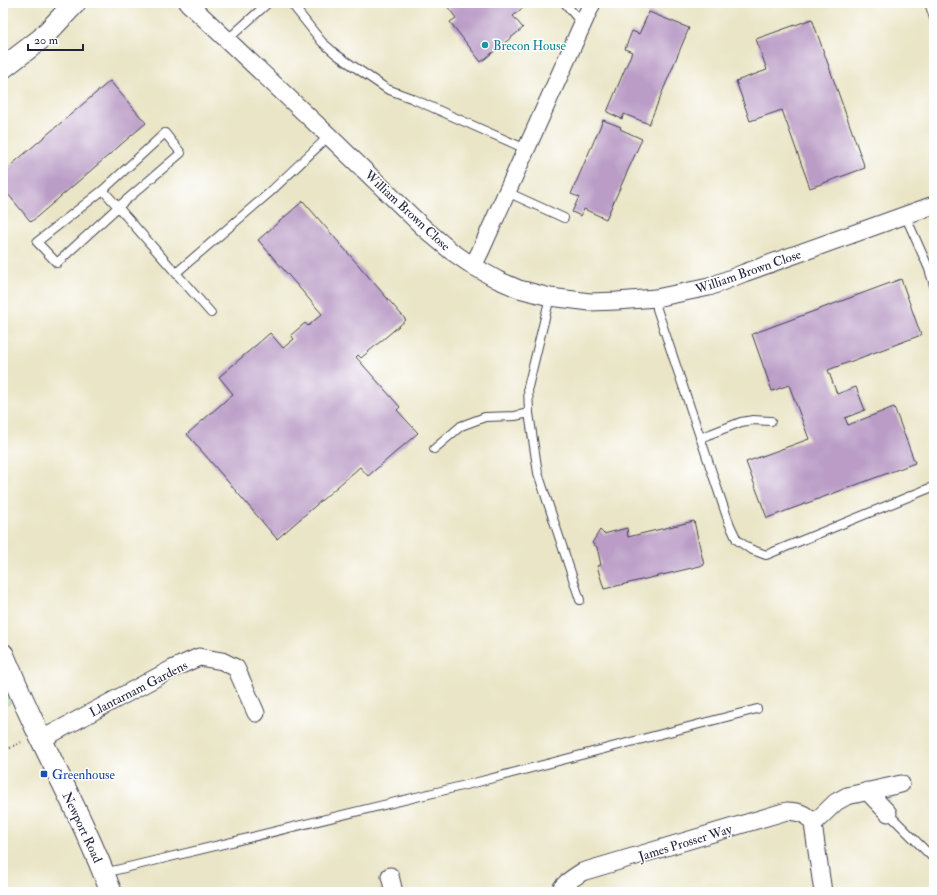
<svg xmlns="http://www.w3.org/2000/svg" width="937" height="895" font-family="'IM FELL Double Pica',serif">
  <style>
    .green { fill: #9edc91; stroke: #607f66 }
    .building { fill: #ba9cc6 }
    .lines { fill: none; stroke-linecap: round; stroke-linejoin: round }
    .service-casing { stroke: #403f50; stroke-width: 10 }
    .minor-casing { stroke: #403f50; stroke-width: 19 }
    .tertiary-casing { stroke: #403f50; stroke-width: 23 }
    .path { stroke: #403f50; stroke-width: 2.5; stroke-dasharray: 1 3; stroke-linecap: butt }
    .service { stroke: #fff; stroke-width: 8 }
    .minor { stroke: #fff; stroke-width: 17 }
    .tertiary { stroke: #fff; stroke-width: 21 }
    .culture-dot { fill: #0f9aa8; stroke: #fff; stroke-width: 1.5 }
    .transit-dot { fill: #1a4fb4; stroke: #fff; stroke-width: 1.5 }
    .labels { text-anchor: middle; stroke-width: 3; stroke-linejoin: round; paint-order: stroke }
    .culture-label { font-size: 13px; fill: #0d838f; stroke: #fff; text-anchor: start }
    .street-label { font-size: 13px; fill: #22223b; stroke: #fff }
    .transit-label { font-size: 13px; fill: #164399; stroke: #fff; text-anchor: start }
  </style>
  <rect width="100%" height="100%" fill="#fff"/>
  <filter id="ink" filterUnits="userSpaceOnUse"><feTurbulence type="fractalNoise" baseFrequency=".025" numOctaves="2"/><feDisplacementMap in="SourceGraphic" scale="8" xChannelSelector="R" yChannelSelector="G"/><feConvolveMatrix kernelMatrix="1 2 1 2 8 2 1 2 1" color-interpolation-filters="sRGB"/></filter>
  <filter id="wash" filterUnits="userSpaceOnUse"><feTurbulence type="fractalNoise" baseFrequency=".012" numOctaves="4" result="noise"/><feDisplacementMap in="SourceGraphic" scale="16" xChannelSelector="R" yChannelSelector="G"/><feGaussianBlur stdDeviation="0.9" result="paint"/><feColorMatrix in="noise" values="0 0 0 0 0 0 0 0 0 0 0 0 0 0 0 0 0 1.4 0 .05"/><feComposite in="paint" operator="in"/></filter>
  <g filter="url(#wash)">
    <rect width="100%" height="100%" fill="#eae5c6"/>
    <path class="green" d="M3 689 11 703 3 706Z"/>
    <g id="blocks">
      <path class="building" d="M451 3H524L526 5 513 16 523 28 481 62 450 22 456 18 447 6Z
        M649 12 689 28 649 124 624 114 622 119 607 112 632 52 625 49 632 31 639 34Z
        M812 19 865 168 810 188 782 110 750 121 736 81 767 70 756 39Z
        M110 81 146 123 31 222 3 188V172Z
        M603 120 621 127 620 129 642 139 606 219 584 209 581 216 572 212 579 197 571 194Z
        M303 201 406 320 361 358 358 355 356 357 400 407 397 410 418 433 368 476 360 467 277 539 187 434 233 394 219 377 270 333 283 348 294 339 291 335 305 323 308 326 322 314 258 240Z
        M901 279 921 335 828 370 837 394 856 387 865 410 845 418 848 425 894 407 915 463 767 518 746 462 809 439 789 385 772 391 752 334Z
        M694 521 704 565 604 589 597 566 601 565 597 547 592 543 600 530 604 534 627 528 628 537Z"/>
    </g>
  </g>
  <g filter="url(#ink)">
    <use href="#blocks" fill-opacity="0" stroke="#403f50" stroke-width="1"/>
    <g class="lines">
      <g class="service-casing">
        <path id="service" d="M291 3 322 42 337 55 387 89 411 98 526 149
          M565 3 582 24
          M929 3 934 18
          M227 40 268 3
          M165 133 181 153 118 207 57 263 37 242 103 190Z
          M103 190 211 313
          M507 192 564 218
          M905 215 929 269 934 285
          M176 273 269 193 329 136
          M656 298 657 309 729 523 737 540 750 549 766 555 930 488
          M529 413 538 473 580 600
          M700 438 741 422 753 420 771 421
          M434 449 461 426 485 417 515 416 529 413 528 387 550 297
          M888 813 934 859
          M104 873 474 783 757 709"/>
      </g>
      <g class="minor-casing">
        <path id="minor" d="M188 3 329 136 425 229 451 251 473 266 498 280 519 289 550 297 590 302 617 301 656 298 709 287 744 273 931 206
          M473 266 480 252 592 3
          M42 739 172 669 199 657 222 661 236 668 256 713
          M867 791 888 813
          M813 824 836 802 847 796 901 784
          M390 876 394 892
          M559 892C564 883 573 878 582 872L787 811C799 812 807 813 813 824L823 892"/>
      </g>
      <g class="tertiary-casing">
        <path id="tertiary" d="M3 68 42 38 75 3
          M3 654C16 684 29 714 43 743 67 792 92 841 111 892"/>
      </g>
      <path class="path" d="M3 752 21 742"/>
      <use href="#service" class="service"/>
      <use href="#minor" class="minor"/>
      <use href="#tertiary" class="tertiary"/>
    </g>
  </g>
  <circle class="culture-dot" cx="485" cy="45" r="4"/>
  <rect class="transit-dot" x="40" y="770" width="8" height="8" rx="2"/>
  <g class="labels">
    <g class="culture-label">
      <text x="493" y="50">Brecon House</text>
    </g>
    <g class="street-label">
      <text transform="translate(408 210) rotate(43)" y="5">William Brown Close</text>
      <text transform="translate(748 271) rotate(-19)" y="5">William Brown Close</text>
      <text transform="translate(138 688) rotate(-27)" y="5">Llantarnam Gardens</text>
      <text transform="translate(83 827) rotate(65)" y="5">Newport Road</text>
      <text transform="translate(685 842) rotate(-17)" y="5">James Prosser Way</text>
    </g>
    <g class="transit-label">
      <text x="52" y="779">Greenhouse</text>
    </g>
  </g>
  <rect width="937" height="895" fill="none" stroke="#fff" stroke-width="16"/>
  <path d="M28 44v6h55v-6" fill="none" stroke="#22223b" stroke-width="2"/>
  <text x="34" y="44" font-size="12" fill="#22223b" stroke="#ffffff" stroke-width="3" paint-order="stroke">20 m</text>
</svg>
